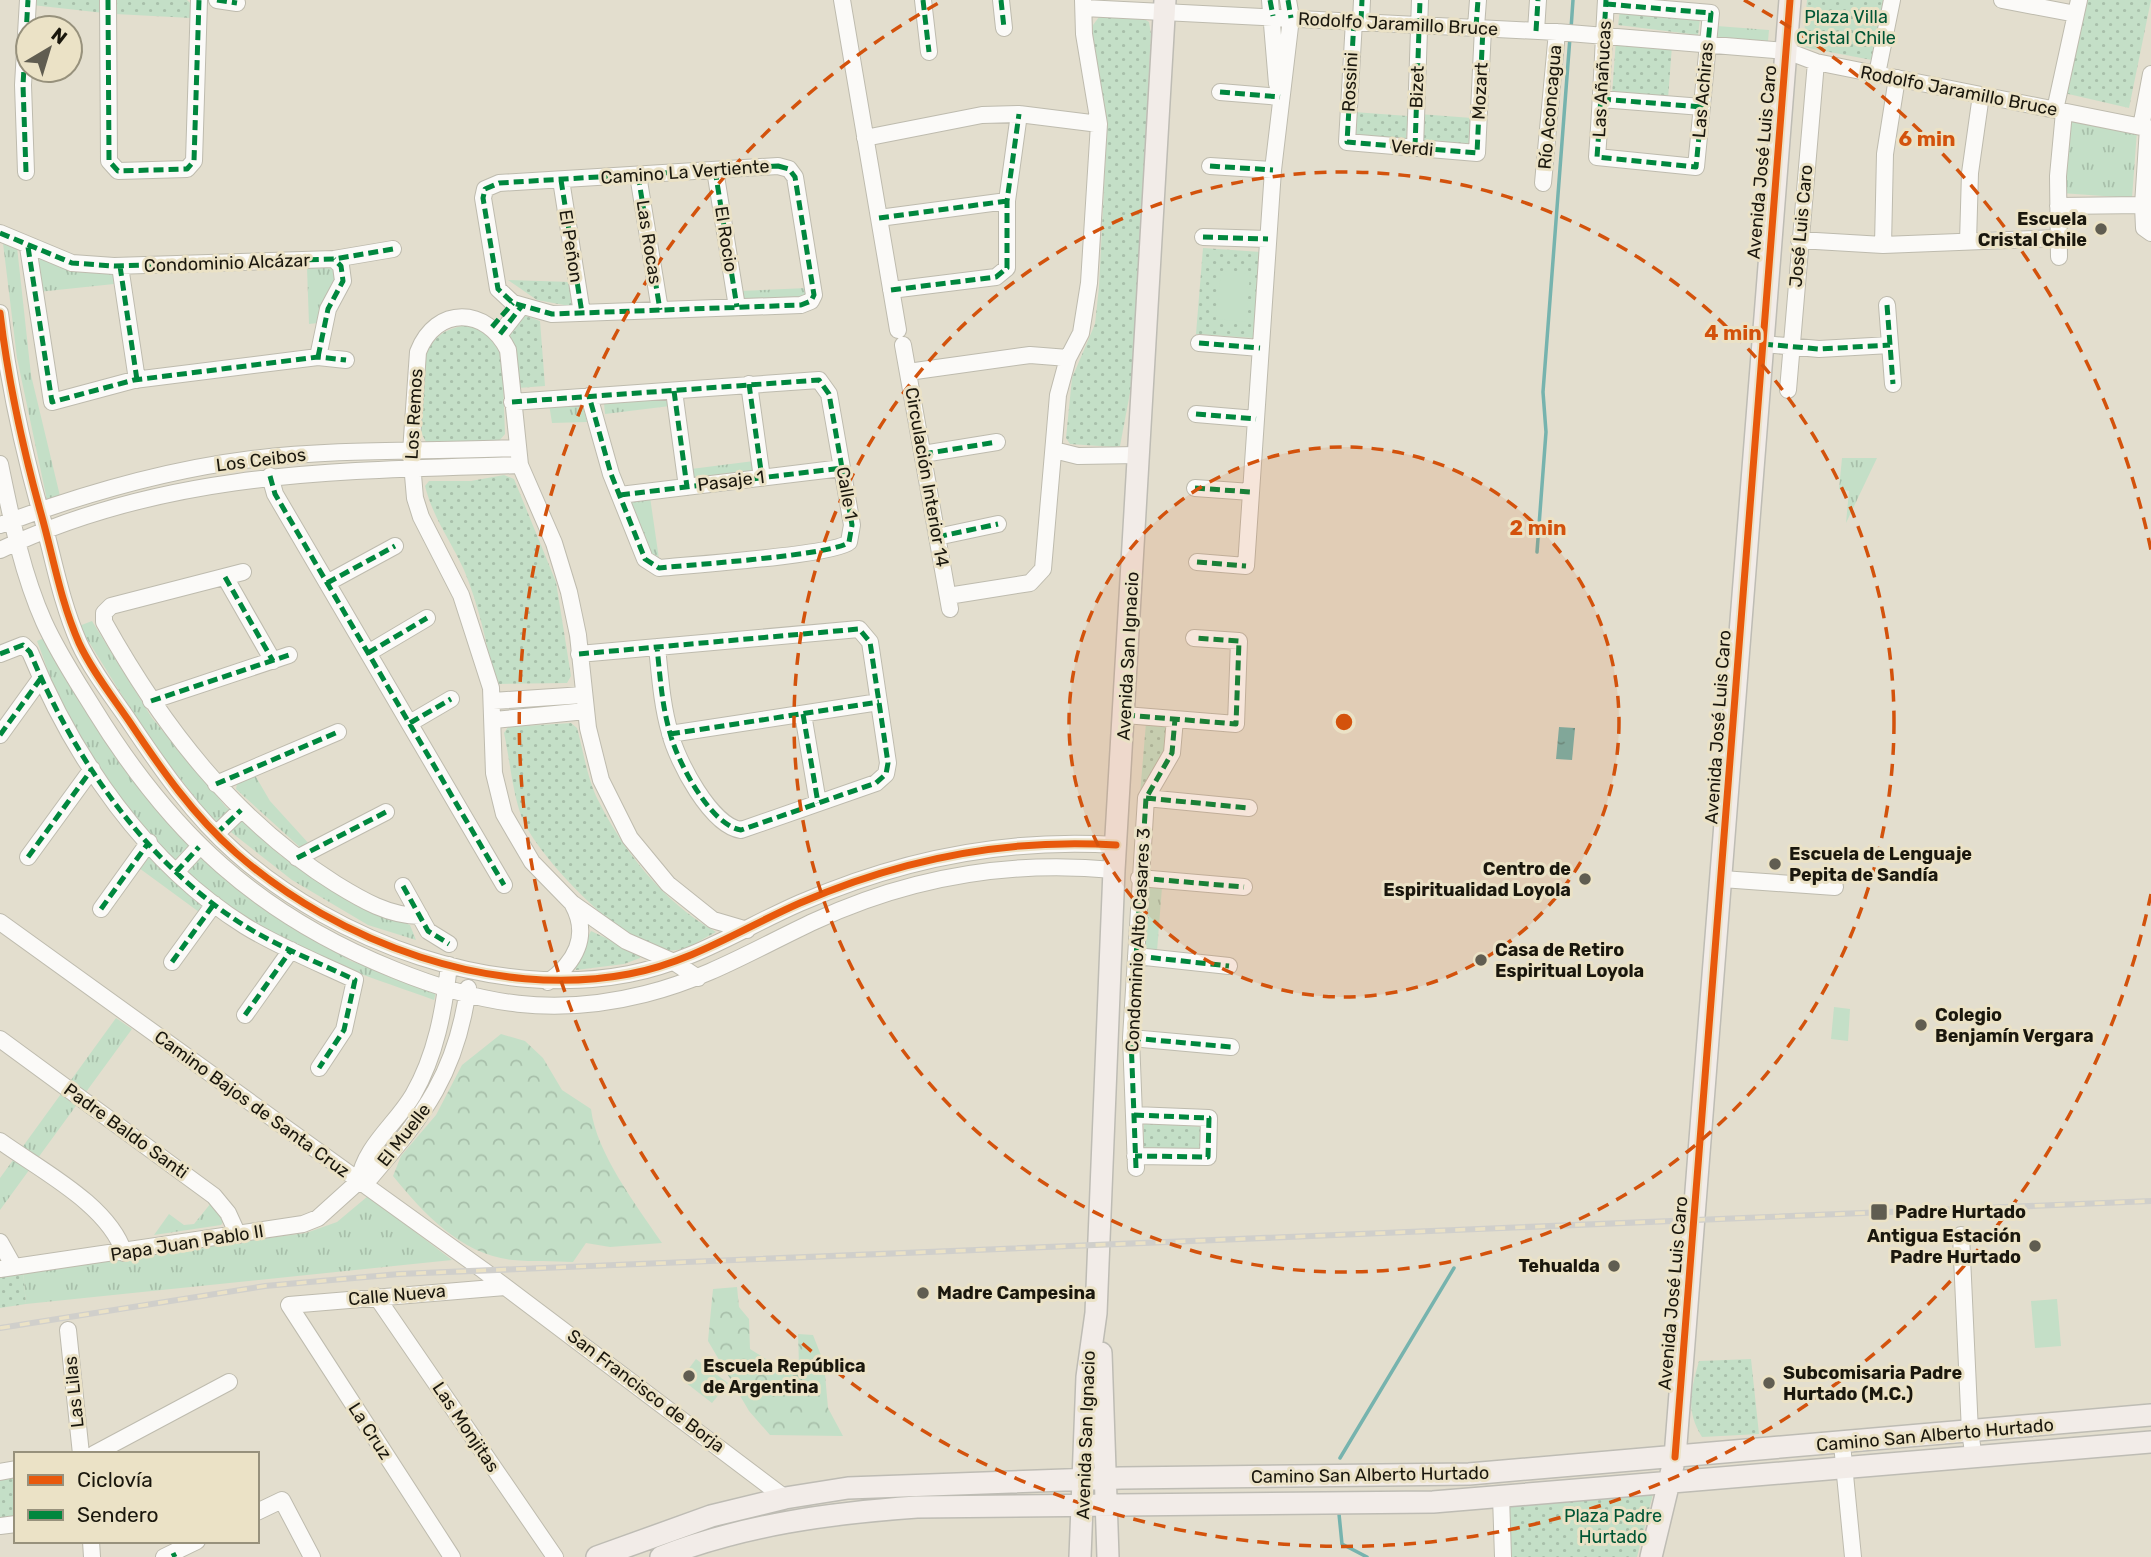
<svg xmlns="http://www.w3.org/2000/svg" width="2151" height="1557" font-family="Rubik,sans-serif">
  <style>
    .grass { fill: url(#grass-tufts) }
    .forest { fill: url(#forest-crowns) }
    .park { fill: url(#park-dots) }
    .pitch { fill: #c4dfc7 }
    .water { fill: url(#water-ripples) }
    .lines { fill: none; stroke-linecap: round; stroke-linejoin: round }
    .stream { stroke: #76b3ae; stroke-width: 3.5 }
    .minor-casing { stroke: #bebbae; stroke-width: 18 }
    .major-casing { stroke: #bebcb4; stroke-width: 24 }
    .minor { stroke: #fbfaf8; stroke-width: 16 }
    .major { stroke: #f2ece8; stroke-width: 21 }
    .rail-casing { stroke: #d0cfcb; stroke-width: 6 }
    .rail { stroke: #ebe2c6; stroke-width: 3.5; stroke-dasharray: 10; stroke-linecap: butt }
    .quiet { stroke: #00873e; stroke-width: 5; stroke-dasharray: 10 5; stroke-linecap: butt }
    .cycleway-casing { stroke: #ebe2c6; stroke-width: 11 }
    .cycleway { stroke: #e8590c; stroke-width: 7 }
    .ring { fill: none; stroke: #d3520c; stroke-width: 3.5; stroke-dasharray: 12 9 }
    .poi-dot { fill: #605d51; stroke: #ebe2c6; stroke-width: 2.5 }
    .labels { text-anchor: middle; stroke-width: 6; stroke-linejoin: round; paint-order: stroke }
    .park-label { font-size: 18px; fill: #005635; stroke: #ebe2c6 }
    .street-label { font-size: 18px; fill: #1a170d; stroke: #ebe2c6 }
    .poi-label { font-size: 18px; font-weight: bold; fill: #1a170d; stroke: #ebe2c6; text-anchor: start }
    .centre { fill: #d3520c; stroke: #ebe2c6; stroke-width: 3.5 }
    .ring-label { font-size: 21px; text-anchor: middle; font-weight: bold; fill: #d3520c; stroke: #ebe2c6; stroke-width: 6; stroke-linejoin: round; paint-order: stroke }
  </style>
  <defs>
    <pattern id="grass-tufts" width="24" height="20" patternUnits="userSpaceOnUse" patternTransform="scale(1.75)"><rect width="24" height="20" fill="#c4dfc7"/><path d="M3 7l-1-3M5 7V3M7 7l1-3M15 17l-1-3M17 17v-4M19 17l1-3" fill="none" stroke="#a8bfaa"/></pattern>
    <pattern id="forest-crowns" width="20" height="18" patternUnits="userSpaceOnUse" patternTransform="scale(1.75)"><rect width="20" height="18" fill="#c4dfc7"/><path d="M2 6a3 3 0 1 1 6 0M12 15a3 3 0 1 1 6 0" fill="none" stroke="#a8bfaa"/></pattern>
    <pattern id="park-dots" width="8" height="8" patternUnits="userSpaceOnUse" patternTransform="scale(1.75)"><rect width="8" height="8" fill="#c4dfc7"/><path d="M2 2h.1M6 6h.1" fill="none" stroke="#a8bfaa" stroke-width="1.8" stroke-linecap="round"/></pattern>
    <pattern id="water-ripples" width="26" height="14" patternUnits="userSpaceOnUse" patternTransform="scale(1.75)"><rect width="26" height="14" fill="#76b3ae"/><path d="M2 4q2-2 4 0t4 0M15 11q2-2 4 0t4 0" fill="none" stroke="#60918c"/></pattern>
  </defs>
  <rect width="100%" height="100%" fill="#e3dece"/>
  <path class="grass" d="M1717 26 1769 30 1768 41 1716 37Z
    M2066 120 2137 131 2132 198 2061 193Z
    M3 243 17 247 31 375 60 496 47 500 17 358Z
    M42 257 113 273 114 284 38 292 35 264Z
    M307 268H333L339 276 318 323 309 324Z
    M807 288 808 296 805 300 743 301 739 291Z
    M665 397 670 406 605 414 604 403 607 401Z
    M549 404H582L587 422 552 423Z
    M1842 458H1877L1846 523 1849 491 1839 489Z
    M754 461 752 472 694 478 691 469Z
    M650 497 659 559 652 557 631 502 636 498Z
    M92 621 152 718 226 807 281 856 352 903 410 925 416 940 368 925 292 880 208 814 148 737 79 626Z
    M44 638 128 775 192 846 254 902 351 961 436 992 434 1000C377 979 315 961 262 929 187 884 102 791 64 711 53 689 46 664 37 641Z
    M250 776 256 777 270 801 311 846 303 850 236 789 237 784Z
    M151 853 206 903 199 912 139 868Z
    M1146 886 1162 887 1157 951 1142 950Z
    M116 1018 132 1029 0 1210V1178Z
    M368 1196 452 1260 26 1304 23 1271 306 1233 337 1222Z
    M211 1203 218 1209 224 1221 221 1225 154 1235 169 1214 184 1225 194 1224Z"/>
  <path class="forest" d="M501 1034 525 1041 543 1058 562 1090 591 1109C596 1153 637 1206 662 1243L610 1247 586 1243 573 1262C553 1261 533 1262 513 1260 462 1255 424 1214 393 1176L401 1156 436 1115 462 1065Z
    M737 1287 739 1307 749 1319 750 1349 779 1367 799 1364 798 1334 813 1335 824 1363 828 1408 843 1436 770 1435 749 1411 708 1341 713 1289Z"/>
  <path class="park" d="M33 0H105L104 13 32 5Z
    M115 0H187L191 4V18L115 14Z
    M1807 0H1884L1872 60 1803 47Z
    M2084 0H2151L2129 108 2064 93Z
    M1620 10 1700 19 1698 35 1618 25Z
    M1099 17H1141L1149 22 1151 34 1132 382 1120 446 1114 447 1070 444 1066 438 1072 378 1095 324 1099 287 1107 129 1093 36V25Z
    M1616 40 1672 45 1668 99 1612 94Z
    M1354 112 1408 116 1406 141 1352 137Z
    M1419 114 1472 118 1471 145 1418 144Z
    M1203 248 1261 252 1253 338 1196 334Z
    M508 280 572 282 575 307 537 300Z
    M524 315 540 321 545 386 518 388 507 333Z
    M469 325 493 337 502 353 505 434 499 441 426 442 421 432C423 386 410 331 469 325Z
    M504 475 514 479 556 582 571 676 567 683 498 684 494 681C487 643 479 606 464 570 451 541 433 518 425 486L429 481H471Z
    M571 723 577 728C583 750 587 776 596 796 622 850 664 903 716 932 704 938 690 948 677 950 632 958 537 856 522 818 512 791 510 760 504 733L508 727Z
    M1146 723 1166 725 1168 728 1165 751 1140 794Z
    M591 931 640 954V958L624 964 576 970 574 965Z
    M1144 1123 1204 1127 1202 1154 1143 1151Z
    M23 1271 26 1304 0 1308V1275Z
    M1751 1359 1759 1434 1702 1437C1685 1410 1691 1390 1699 1361Z
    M16 1476V1517L0 1519V1478Z
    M1653 1494 1637 1557H1509L1508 1505Z"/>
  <path class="pitch" d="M1221 271 1250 274 1246 322 1216 319Z
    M1834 1007 1850 1009 1848 1041 1831 1039Z
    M2057 1299 2061 1346 2035 1348 2031 1301Z
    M696 1359 728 1383 712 1403 681 1379Z"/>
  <path class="water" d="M1559 727 1575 728 1572 760 1556 759Z"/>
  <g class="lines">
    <path class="stream" d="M1571 29 1573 0
      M1537 552 1546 432 1543 392 1570 37
      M1340 1458 1454 1268
      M1339 1514 1342 1544 1367 1557"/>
    <g class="minor-casing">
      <path id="minor" d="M108 0 109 161 118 171 187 169 194 161 199 0
        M217 0 237 3
        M842 0 898 330
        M923 0 929 52
        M1001 0 1004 28
        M1270 0 1277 84
        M2002 0 2076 14
        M1606 4 1711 13 1696 167 1597 157C1601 105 1603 52 1606 0
        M1084 8 1557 32 1787 51 1816 62 2151 129
        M1354 21 1347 142 1477 153 1483 28
        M1361 21 1362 0
        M1476 27 1478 0
        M1536 31 1538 0
        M1877 74 1892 0
        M1220 92 1280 97
        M1601 99 1702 107
        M2055 110 2079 0
        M2141 127 2151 74
        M2148 128 2143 205 2144 228 2151 233
        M865 138 982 115 1019 114 1099 124
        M1415 148 1420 0
        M778 166 789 169 795 177 814 295 811 301 801 305 552 314 513 303 498 289 483 198 485 189 499 183Z
        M1210 166 1273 170
        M715 170 737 307
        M26 172 23 85 28 0
        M638 175 660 310
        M561 180 582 313
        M1543 183 1557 32
        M2058 206 2143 205
        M879 218 1007 201
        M0 233 72 263 114 266 334 259 393 249
        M1203 237 1268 239
        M1799 240 1883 245 2059 238
        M1968 242 1970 173 1981 95
        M1883 245 1885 154 1897 78
        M28 247 52 402 134 380 318 357 346 360
        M2059 257 2058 176 2064 112
        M120 266 137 380
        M891 290 996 277 1007 268V201L1019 114
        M1887 305 1893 384
        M0 313C8 380 22 445 40 510 53 555 60 600 79 643 92 671 112 696 129 721 161 769 193 815 236 853 338 943 494 1000 629 974 692 962 743 928 800 903 901 859 1006 838 1116 845
        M500 334 521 307
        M1199 343 1260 348
        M1763 344 1819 349 1890 345
        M903 345 950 609
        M318 357 328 309 343 281 341 266 334 259
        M908 372 1030 355 1068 358
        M749 384 762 478
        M1788 390 1816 62
        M674 391 687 487
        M512 402 819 380 829 394 852 525 849 542C836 555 688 565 659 568L645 559 611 474 589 396
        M1196 414 1256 419
        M1054 450 1078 456 1138 455
        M923 454 997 442
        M0 464C11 517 22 573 44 622 58 653 76 680 94 709 171 834 258 915 395 970 481 1005 554 1017 645 994 707 979 759 947 815 921 910 877 1010 860 1114 870
        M270 476 275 494 504 885
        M1195 488 1251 492
        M620 495 842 468
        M0 525C82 494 165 470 252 459 340 448 429 452 518 448
        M937 537 998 524
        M0 550C168 470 339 471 520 465
        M1197 562 1246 566 1273 170 1291 18 1288 0
        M243 572 111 606 104 613V622C162 726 234 820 336 884 362 900 389 916 420 916
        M225 577 273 661
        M327 583 395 546
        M948 596 1030 583 1043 569 1058 395 1068 358 1081 333 1089 283 1099 124 1084 34 1083 0
        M368 653 427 618
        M0 654 23 645 30 652C74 759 146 864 245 926 279 947 319 963 355 980L344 1030 319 1068
        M579 654 859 629 870 642 888 763 886 774 876 783 741 830C711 826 677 761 670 733 662 706 660 676 657 647
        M151 701 289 655
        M493 701 583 695
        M803 714 818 803
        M1125 715 1236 724 1239 641 1194 638
        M494 720 586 711
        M410 723 451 699
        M670 734 879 702
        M0 735 41 678
        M216 784 338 732
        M1146 798 1249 808
        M216 834 241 810
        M28 857 92 769
        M297 858 386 812
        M176 872 199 847
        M1139 878 1244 887
        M1722 879 1835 887
        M403 886 428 931 449 944
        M101 909 149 842
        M0 922 483 1270 785 1498
        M1136 956 1229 966
        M172 962 214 904
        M698 978 674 962 626 941 572 903 532 862 504 814 494 773 491 688 461 595 421 517 415 498 411 452 418 352C436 305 487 307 508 350L520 465 554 543 569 592 578 635 588 728 601 780 630 838 668 884 713 920 747 930
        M548 982C575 963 590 936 573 905
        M245 1015 291 950
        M1131 1038 1231 1047
        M0 1039 214 1196 228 1213 238 1235
        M1134 1115 1209 1118 1208 1157 1135 1156
        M0 1141C40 1170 109 1205 124 1253
        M1136 1168 1131 1038 1146 798 1172 753 1175 719
        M359 1181C364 1147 396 1124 413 1095 436 1055 444 1010 449 965
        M1961 1235 1970 1432 1974 1458
        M0 1242 14 1267
        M0 1269 303 1224 318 1218 359 1181 371 1177C424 1115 457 1072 468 988
        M376 1296 555 1557
        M68 1330 81 1454
        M1842 1444 1853 1557
        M94 1454 229 1382
        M0 1472 16 1469
        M1501 1496 1503 1557
        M257 1512 282 1500 312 1557
        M0 1526 16 1524
        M91 1541 92 1557
        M164 1557 197 1541
        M452 1557 289 1305 505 1287"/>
    </g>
    <g class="major-casing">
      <path id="major" d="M1101 1353 1108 1557
        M597 1557 711 1516 785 1498 848 1488 1121 1478 1469 1474 2151 1415
        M661 1557C743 1525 830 1513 917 1507L1433 1502 2151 1442
        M1080 1557 1087 1377 1096 1313 1114 870 1165 0
        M1651 1557 1675 1457 1790 0"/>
    </g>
    <use href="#minor" class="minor"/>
    <use href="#major" class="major"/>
    <g class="rail-casing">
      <path id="rail" d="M0 1328 265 1286 399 1274 2151 1201"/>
    </g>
    <use href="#rail" class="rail"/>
    <path class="quiet" d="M108 0 109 161 118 171 187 169 194 161 199 0
      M217 0 237 3
      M923 0 929 52
      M1001 0 1004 28
      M1270 0 1273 16
      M1288 0 1291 18
      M1606 4 1711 13 1696 167 1597 157C1601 105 1603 52 1606 0
      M1354 21 1347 142 1477 153 1483 28
      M1361 21 1362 0
      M1476 27 1478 0
      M1536 31 1538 0
      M1220 92 1280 97
      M1601 99 1702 107
      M1415 148 1420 0
      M778 166 789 169 795 177 814 295 811 301 801 305 552 314 513 303 498 289 483 198 485 189 499 183Z
      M1210 166 1273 170
      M715 170 737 307
      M26 172 23 85 28 0
      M638 175 660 310
      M561 180 582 313
      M879 218 1007 201
      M0 233 72 263 114 266 334 259 393 249
      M1203 237 1268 239
      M28 247 52 402 134 380 318 357 346 360
      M120 266 137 380
      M891 290 996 277 1007 268V201L1019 114
      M1887 305 1893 384
      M492 327 513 303
      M500 334 521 307
      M1199 343 1260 348
      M1763 344 1819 349 1890 345
      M318 357 328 309 343 281 341 266 334 259
      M749 384 762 478
      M674 391 687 487
      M512 402 819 380 829 394 852 525 849 542C836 555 688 565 659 568L645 559 611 474 589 396
      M1196 414 1256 419
      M923 454 997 442
      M270 476 275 494 504 885
      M1195 488 1251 492
      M620 495 842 468
      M937 537 998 524
      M1197 562 1246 566
      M225 577 273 661
      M327 583 395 546
      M368 653 427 618
      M0 654 23 645 30 652C74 759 146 864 245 926 279 947 319 963 355 980L344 1030 319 1068
      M579 654 859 629 870 642 888 763 886 774 876 783 741 830C711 826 677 761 670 733 662 706 660 676 657 647
      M151 701 289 655
      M803 714 818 803
      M1125 715 1236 724 1239 641 1194 638
      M410 723 451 699
      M670 734 879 702
      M0 735 41 678
      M216 784 338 732
      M1146 798 1249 808
      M216 834 241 810
      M28 857 92 769
      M297 858 386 812
      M176 872 199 847
      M1139 878 1244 887
      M403 886 428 931 449 944
      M101 909 149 842
      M1136 956 1229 966
      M172 962 214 904
      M245 1015 291 950
      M1131 1038 1231 1047
      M1134 1115 1209 1118 1208 1157 1135 1156
      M1136 1168 1131 1038 1146 798 1172 753 1175 719
      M173 1553 175 1557"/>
    <g class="cycleway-casing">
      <path id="cycleway" d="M0 313C8 380 22 445 40 510 53 555 60 600 79 643 92 671 112 696 129 721 161 769 193 815 236 853 338 943 494 1000 629 974 692 962 743 928 800 903 901 859 1006 838 1116 845
        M1675 1457 1790 0"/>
    </g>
    <use href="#cycleway" class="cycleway"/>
  </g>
  <circle cx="1344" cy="722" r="275" fill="#d3520c" fill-opacity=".12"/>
  <g class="ring">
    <circle cx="1344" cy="722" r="275"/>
    <circle cx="1344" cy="722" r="550"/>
    <path d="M2151 894A825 825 0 1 1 944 0M1744 0A825 825 0 0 1 2151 550"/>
  </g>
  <g class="poi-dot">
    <circle cx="2101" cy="229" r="7"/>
    <circle cx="1775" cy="864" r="7"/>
    <circle cx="1585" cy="879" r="7"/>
    <circle cx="1481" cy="960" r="7"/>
    <circle cx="1921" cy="1025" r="7"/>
    <rect x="1870" y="1203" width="18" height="18" rx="3.5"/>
    <circle cx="2035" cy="1246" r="7"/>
    <circle cx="1614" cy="1266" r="7"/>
    <circle cx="923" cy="1293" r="7"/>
    <circle cx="689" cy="1376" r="7"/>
    <circle cx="1769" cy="1383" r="7"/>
  </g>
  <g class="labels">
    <g class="park-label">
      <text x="1846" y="23">Plaza Villa<tspan x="1846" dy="21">Cristal Chile</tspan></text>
      <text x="1613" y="1522">Plaza Padre<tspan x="1613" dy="21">Hurtado</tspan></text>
    </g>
    <g class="street-label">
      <text transform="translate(1398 24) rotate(3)" y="6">Rodolfo Jaramillo Bruce</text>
      <text transform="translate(1602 79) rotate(-87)" y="6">Las Añañucas</text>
      <text transform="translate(1350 82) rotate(-87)" y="6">Rossini</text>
      <text transform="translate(1417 87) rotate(-88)" y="6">Bizet</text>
      <text transform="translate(1703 90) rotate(-85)" y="6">Las Achiras</text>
      <text transform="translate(1480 91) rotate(-87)" y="6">Mozart</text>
      <text transform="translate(1959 91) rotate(11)" y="6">Rodolfo Jaramillo Bruce</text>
      <text transform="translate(1550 107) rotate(-85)" y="6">Río Aconcagua</text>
      <text transform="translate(1412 148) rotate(5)" y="6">Verdi</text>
      <text transform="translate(1762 162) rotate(-85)" y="6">Avenida José Luis Caro</text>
      <text transform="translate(685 172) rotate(-4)" y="6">Camino La Vertiente</text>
      <text transform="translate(1801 226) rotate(-85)" y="6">José Luis Caro</text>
      <text transform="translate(726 239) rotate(81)" y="6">El Rocio</text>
      <text transform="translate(649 242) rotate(81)" y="6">Las Rocas</text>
      <text transform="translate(571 246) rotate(81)" y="6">El Peñon</text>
      <text transform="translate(227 263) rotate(-2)" y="6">Condominio Alcázar</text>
      <text transform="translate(414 414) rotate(-87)" y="6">Los Remos</text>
      <text transform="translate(261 460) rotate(-7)" y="6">Los Ceibos</text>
      <text transform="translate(927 477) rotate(80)" y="6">Circulación Interior 14</text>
      <text transform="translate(731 481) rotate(-7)" y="6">Pasaje 1</text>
      <text transform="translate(847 493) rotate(80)" y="6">Calle 1</text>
      <text transform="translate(1128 656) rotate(-87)" y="6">Avenida San Ignacio</text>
      <text transform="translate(1718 727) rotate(-86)" y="6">Avenida José Luis Caro</text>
      <text transform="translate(1138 940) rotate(-87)" y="6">Condominio Alto Casares 3</text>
      <text transform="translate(252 1104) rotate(36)" y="6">Camino Bajos de Santa Cruz</text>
      <text transform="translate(126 1131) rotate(36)" y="6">Padre Baldo Santi</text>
      <text transform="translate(404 1135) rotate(-52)" y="6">El Muelle</text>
      <text transform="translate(187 1243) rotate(-9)" y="6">Papa Juan Pablo II</text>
      <text transform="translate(1673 1293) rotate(-85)" y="6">Avenida José Luis Caro</text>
      <text transform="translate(397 1295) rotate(-5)" y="6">Calle Nueva</text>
      <text transform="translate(646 1391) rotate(37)" y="6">San Francisco de Borja</text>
      <text transform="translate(74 1392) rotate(-96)" y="6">Las Lilas</text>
      <text transform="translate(466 1427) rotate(56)" y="6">Las Monjitas</text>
      <text transform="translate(370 1431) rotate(57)" y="6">La Cruz</text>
      <text transform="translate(1086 1435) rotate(-88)" y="6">Avenida San Ignacio</text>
      <text transform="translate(1935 1435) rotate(-5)" y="6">Camino San Alberto Hurtado</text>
      <text transform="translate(1370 1475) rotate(-1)" y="6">Camino San Alberto Hurtado</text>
    </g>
    <g class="poi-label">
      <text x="2087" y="225" text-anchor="end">Escuela<tspan x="2087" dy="21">Cristal Chile</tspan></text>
      <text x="1789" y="860">Escuela de Lenguaje<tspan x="1789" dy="21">Pepita de Sandía</tspan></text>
      <text x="1571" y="875" text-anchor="end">Centro de<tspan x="1571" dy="21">Espiritualidad Loyola</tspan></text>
      <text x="1495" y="956">Casa de Retiro<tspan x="1495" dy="21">Espiritual Loyola</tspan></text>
      <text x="1935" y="1021">Colegio<tspan x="1935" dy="21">Benjamín Vergara</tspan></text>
      <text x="1895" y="1218">Padre Hurtado</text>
      <text x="2021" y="1242" text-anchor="end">Antigua Estación<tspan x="2021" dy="21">Padre Hurtado</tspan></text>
      <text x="1600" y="1272" text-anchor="end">Tehualda</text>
      <text x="937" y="1299">Madre Campesina</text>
      <text x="703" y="1372">Escuela República<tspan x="703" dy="21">de Argentina</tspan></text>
      <text x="1783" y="1379">Subcomisaria Padre<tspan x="1783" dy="21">Hurtado (M.C.)</tspan></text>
    </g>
  </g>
  <circle cx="1344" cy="722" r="10" class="centre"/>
  <g class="ring-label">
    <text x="1927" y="146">6 min</text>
    <text x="1733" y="340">4 min</text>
    <text x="1538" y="535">2 min</text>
  </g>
  <rect x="14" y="1452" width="245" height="91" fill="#ebe2c6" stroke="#97917c" stroke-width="2"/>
  <rect x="28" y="1475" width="35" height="10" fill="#e8590c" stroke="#97917c" stroke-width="2"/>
  <text x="77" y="1487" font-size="21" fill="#1a170d">Ciclovía</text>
  <rect x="28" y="1510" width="35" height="10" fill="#00873e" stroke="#97917c" stroke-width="2"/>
  <text x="77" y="1522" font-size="21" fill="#1a170d">Sendero</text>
  <g transform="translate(49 49) rotate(38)"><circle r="33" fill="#ebe2c6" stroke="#97917c" stroke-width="2"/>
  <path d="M0-5L12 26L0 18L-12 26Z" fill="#605d51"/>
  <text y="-10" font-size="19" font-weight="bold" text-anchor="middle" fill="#1a170d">N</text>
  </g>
</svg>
